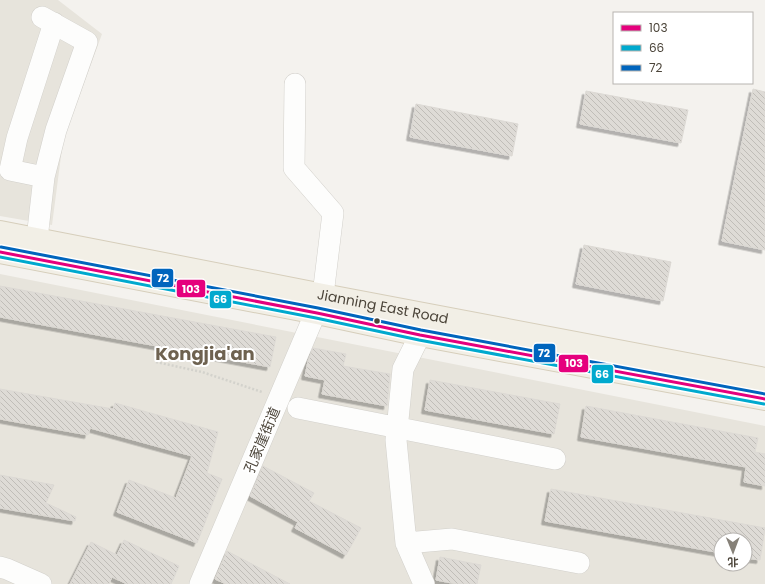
<svg xmlns="http://www.w3.org/2000/svg" width="765" height="584" font-family="Poppins,'Noto Sans SC',sans-serif">
  <style>
    .residential { fill: #e7e4dc; fill-rule: evenodd }
    .building { fill: url(#building-back-hatch); stroke: #dcd9d4; filter: url(#shadow) }
    .lines { fill: none; stroke-linecap: round; stroke-linejoin: round }
    .minor-casing { stroke: #d2d0cb; stroke-width: 22 }
    .major-casing { stroke: #d6cebb; stroke-width: 24 }
    .path { stroke: #d3d2cc; stroke-width: 2.5; stroke-dasharray: 2 2; stroke-linecap: butt }
    .minor { stroke: #fdfdfc; stroke-width: 21 }
    .major { stroke: #f2efe6; stroke-width: 22 }
    .bus-1-casing { stroke: #fff; stroke-width: 6 }
    .bus-2-casing { stroke: #fff; stroke-width: 6 }
    .bus-3-casing { stroke: #fff; stroke-width: 6 }
    .bus-1 { stroke: #e5007d; stroke-width: 3 }
    .bus-2 { stroke: #00a9ce; stroke-width: 3 }
    .bus-3 { stroke: #0065bd; stroke-width: 3 }
    .bus-dot { fill: #4b4439; stroke: #fff; stroke-width: 1.5 }
    .labels { text-anchor: middle; stroke-width: 4; stroke-linejoin: round; paint-order: stroke }
    .street-label { font-size: 14px; fill: #4b4439; stroke: #fff }
    .district-label { font-size: 18px; font-weight: bold; fill: #6e6250; stroke: #fff }
    .line-badge { stroke: #fff; stroke-width: 1.5 }
    .badge-label { font-size: 11px; text-anchor: middle; font-weight: bold; fill: #fff }
  </style>
  <defs>
    <pattern id="building-back-hatch" width="6" height="6" patternUnits="userSpaceOnUse"><rect width="6" height="6" fill="#dedbd6"/><path d="M-1 5l2 2M0 0l6 6M5-1l2 2" fill="none" stroke="#c0bdb8"/></pattern>
    <filter id="shadow"><feDropShadow dx="-3.5" dy="3.5" stdDeviation="0" flood-color="#0004"/></filter>
  </defs>
  <rect width="100%" height="100%" fill="#f4f2ee"/>
  <path class="residential" d="M0 0H58L102 34 63 141 52 225 0 216Z
    M0 274 765 426V584H0ZM721 540H745V564H721Z"/>
  <path class="building" d="M753 89 765 92V250L722 241Z
    M586 91 688 110 681 143 580 124Z
    M416 104 518 124 512 156 410 137Z
    M584 245 671 262 663 301 576 284Z
    M0 286 276 337 270 367 0 317Z
    M313 348 346 354 343 366 390 374 387 406 322 394 325 380 305 376 308 361Z
    M430 380 560 404 554 434 425 410Z
    M0 389 113 409 115 403 218 432 207 473 222 479 197 543 117 512 129 480 176 498 192 456 90 428 88 435 0 419Z
    M586 406 758 438 755 452 765 454V486L744 482 746 467 581 437Z
    M263 466 314 493 309 501 361 528 346 555 295 528 298 522 250 496Z
    M0 475 54 485 46 503 76 517 75 521 0 508Z
    M551 489 765 528 760 560 745 558V540H721V553L545 521Z
    M124 540 179 566 171 584H127L112 577 109 584H70L91 542 117 555Z
    M227 551 290 584H226L215 579Z
    M440 557 481 565 477 584H457L436 580Z"/>
  <g class="lines">
    <g class="minor-casing">
      <path id="minor" d="M44 177 10 170 17 138 54 23
        M37 239 44 177 56 130 87 42 42 17
        M420 335 403 369 396 440 406 543 424 584
        M298 408 555 459
        M406 543 452 539 579 563
        M0 567 7 569 41 584
        M200 584 323 295 333 213 294 168 295 84"/>
    </g>
    <g class="major-casing">
      <g id="major">
        <path id="s1" d="M0 232 323 295 765 379"/>
        <path d="M0 252 317 313 420 335 765 399"/>
      </g>
    </g>
    <path class="path" d="M156 362 202 372 262 392"/>
    <use href="#minor" class="minor"/>
    <use href="#major" class="major"/>
    <g class="bus-1-casing">
      <path id="bus-1" d="M0 252 317 313 420 335 765 399"/>
    </g>
    <g class="bus-2-casing">
      <path id="bus-2" d="M0 257 316 318 419 340 764 404"/>
    </g>
    <g class="bus-3-casing">
      <path id="bus-3" d="M1 247 318 308 421 330 765 394"/>
    </g>
    <use href="#bus-1" class="bus-1"/>
    <use href="#bus-2" class="bus-2"/>
    <use href="#bus-3" class="bus-3"/>
  </g>
  <circle class="bus-dot" cx="377" cy="321" r="3.5"/>
  <g class="labels">
    <g class="street-label">
      <text dy="5" stroke="none"><textPath href="#s1" startOffset="390">Jianning East Road</textPath></text>
      <text transform="translate(262 440) rotate(-67)" y="5">孔家崖街道</text>
    </g>
    <g class="district-label">
      <text x="205" y="360">Kongjia'an</text>
    </g>
  </g>
  <g class="line-badge">
    <rect x="151" y="268" width="23" height="20" rx="4" fill="#0065bd"/>
    <rect x="176" y="279" width="30" height="19" rx="4" fill="#e5007d"/>
    <rect x="209" y="290" width="23" height="19" rx="4" fill="#00a9ce"/>
    <rect x="533" y="343" width="23" height="20" rx="4" fill="#0065bd"/>
    <rect x="558" y="354" width="31" height="19" rx="4" fill="#e5007d"/>
    <rect x="591" y="364" width="23" height="20" rx="4" fill="#00a9ce"/>
  </g>
  <g class="badge-label">
    <text x="163" y="282">72</text>
    <text x="191" y="293">103</text>
    <text x="220" y="303">66</text>
    <text x="544" y="357">72</text>
    <text x="574" y="367">103</text>
    <text x="602" y="378">66</text>
  </g>
  <rect x="613" y="12" width="140" height="72" fill="#ffffff" stroke="#b7b4b0"/>
  <rect x="621" y="25" width="20" height="6" fill="#e5007d" stroke="#b7b4b0"/>
  <text x="649" y="32" font-size="12" fill="#4b4439">103</text>
  <rect x="621" y="45" width="20" height="6" fill="#00a9ce" stroke="#b7b4b0"/>
  <text x="649" y="52" font-size="12" fill="#4b4439">66</text>
  <rect x="621" y="65" width="20" height="6" fill="#0065bd" stroke="#b7b4b0"/>
  <text x="649" y="72" font-size="12" fill="#4b4439">72</text>
  <g transform="translate(733 552) rotate(179)"><circle r="19" fill="#ffffff" stroke="#b7b4b0"/>
  <path d="M0-3L7 15L0 10L-7 15Z" fill="#868178"/>
  <text y="-6" font-size="11" font-weight="bold" text-anchor="middle" fill="#4b4439">北</text>
  </g>
</svg>
